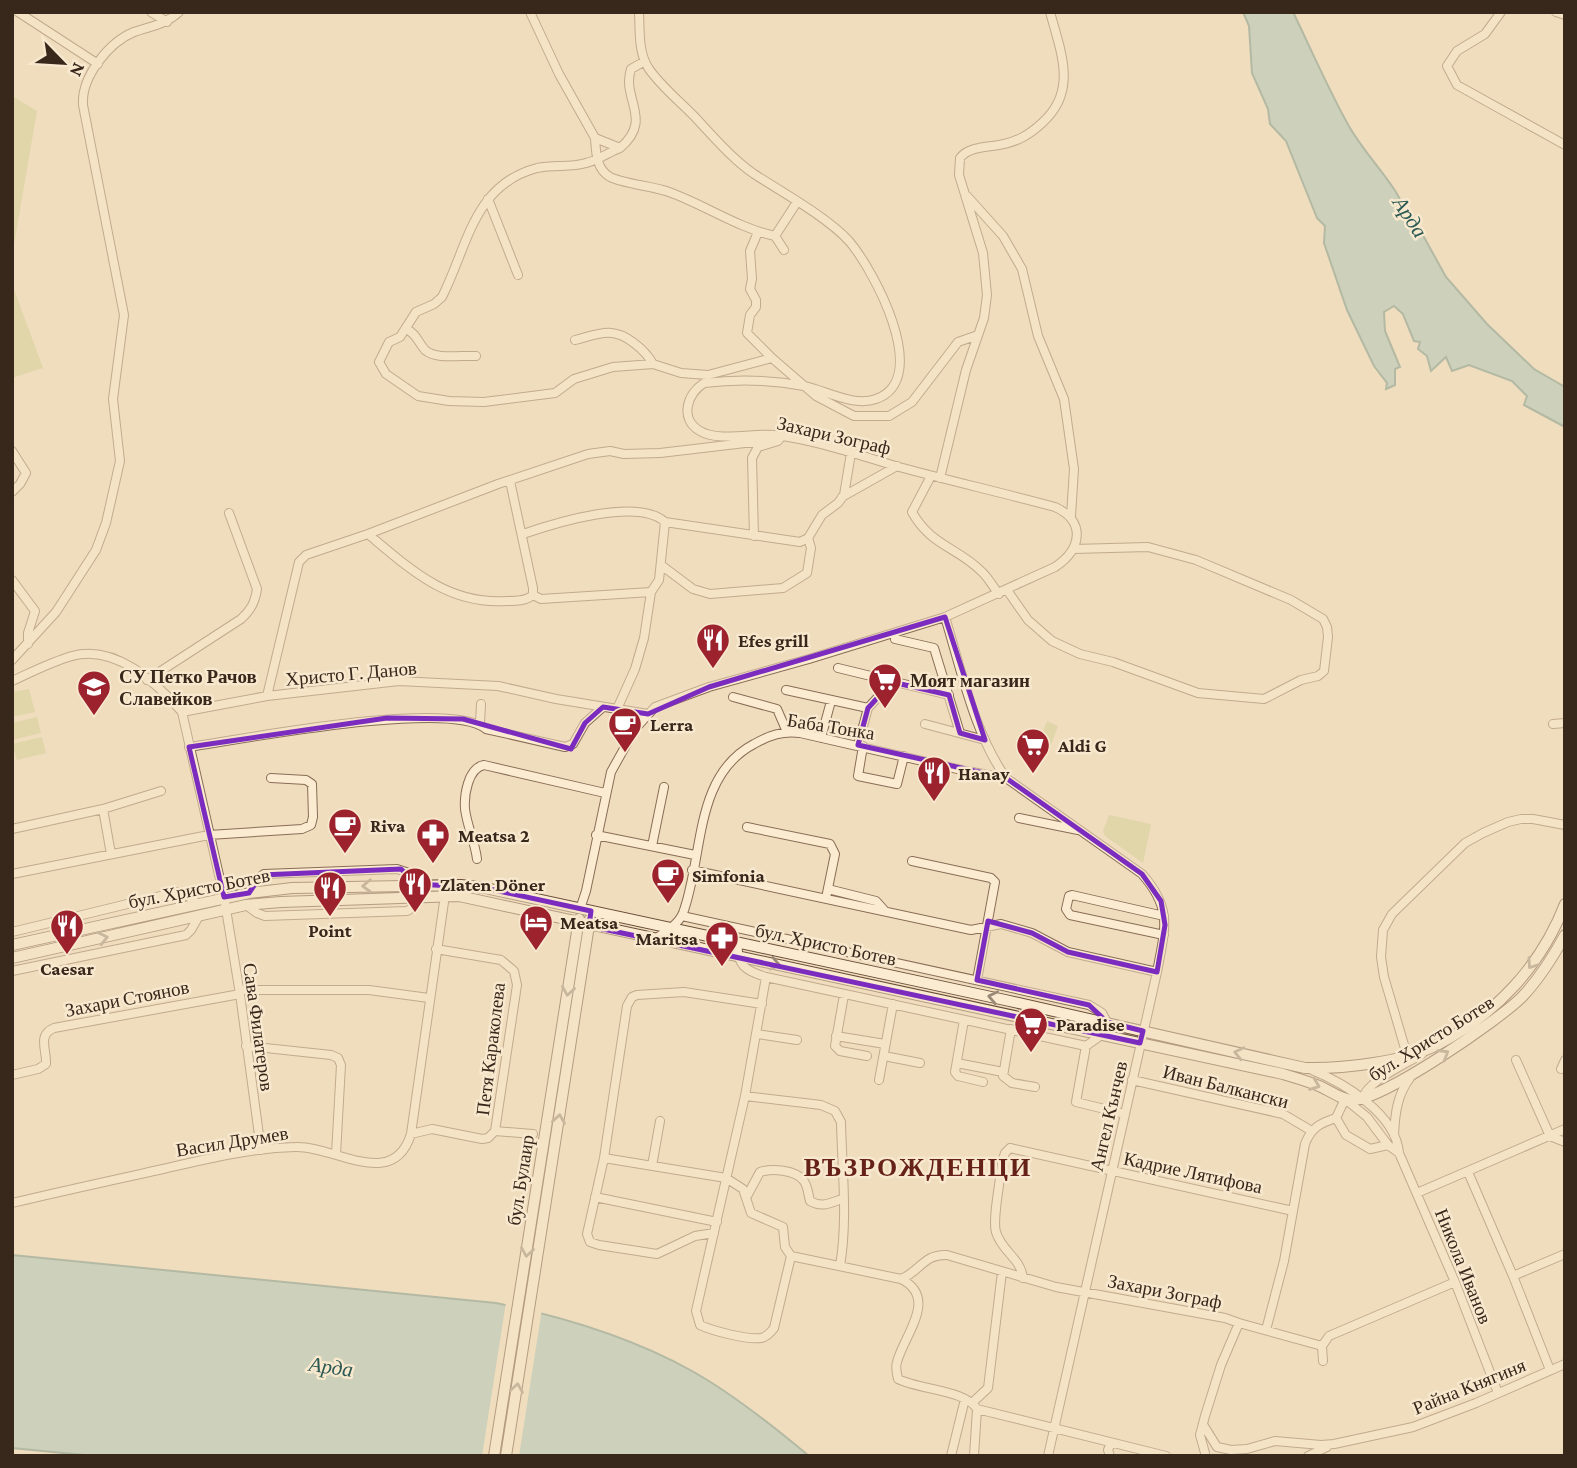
<svg xmlns="http://www.w3.org/2000/svg" width="1577" height="1468" font-family="'Crimson Pro',serif">
  <style>
    .green { fill: #ccce91 }
    .water { fill: #a2c1b5; stroke: #698f83; stroke-width: 2 }
    .pier { fill: #f0ddbe }
    .lines { fill: none; stroke-linecap: round; stroke-linejoin: round }
    .street-casing { stroke: #896d56; stroke-width: 10 }
    .secondary-casing { stroke: #6b4e39; stroke-width: 12 }
    .street { stroke: #fbebd1; stroke-width: 8 }
    .secondary { stroke: #fbebd1; stroke-width: 10 }
    .oneway { stroke: #9a8976 }
    .marked { fill: none; stroke: #7b2cbf; stroke-width: 5; stroke-linejoin: round }
    .labels { text-anchor: middle; stroke-width: 5; stroke-linejoin: round; paint-order: stroke }
    .street-label { font-size: 19px; fill: #38271b; stroke: #f7e8ce }
    .poi-label { font-size: 19px; font-weight: bold; fill: #38271b; stroke: #f7e8ce; text-anchor: start }
    .water-label { font-size: 21px; font-style: italic; fill: #2a5852; stroke: #f7e8ce }
    .district-label { font-size: 26px; font-weight: bold; letter-spacing: 2px; fill: #672218; stroke: #f7e8ce }
  </style>
  <rect width="100%" height="100%" fill="#f0ddbe"/>
  <path class="green" d="M12 96 37 111 12 256Z
    M12 284 43 368 12 378Z
    M29 689 35 712 12 717V692Z
    M37 717 41 733 12 740V723Z
    M1047 721 1058 726 1050 747 1039 742Z
    M42 737 46 753 17 760 12 744Z
    M1109 815 1151 824 1143 863 1105 836 1103 831Z"/>
  <path class="water" d="M1243 12H1293C1312 51 1329 91 1350 128 1363 150 1380 168 1394 189 1401 199 1404 211 1414 219L1446 277 1487 324 1534 369 1565 387V427L1524 405 1527 396 1512 381 1469 365 1452 371 1446 357 1431 371 1427 356 1418 349 1420 342 1414 341 1403 314 1394 306 1384 312 1385 331 1400 367 1395 369V385L1386 389 1387 383 1374 366 1347 310 1324 243 1325 226 1317 218 1286 141 1270 124 1268 109 1252 73 1249 26Z
    M12 1255 496 1303C564 1317 631 1337 692 1371 733 1394 772 1425 809 1456H94L12 1448Z"/>
  <path class="pier" d="M506 1302 542 1309 519 1456H482Z"/>
  <g class="lines">
    <g class="street-casing">
      <path id="street" d="M18 12 98 64
        M151 12 167 22
        M530 12 559 74 595 138 620 148C654 119 621 99 631 69L645 61
        M1501 12 1485 34 1457 51 1447 66 1457 85 1565 145
        M1556 12 1565 15
        M595 138C596 152 596 169 610 177 624 184 653 186 669 192 705 205 738 228 775 236L784 250
        M620 148C609 152 597 161 586 163 570 168 554 164 537 168 473 185 468 246 442 297L434 304 416 312 400 337 389 342 379 362 386 374 418 396 449 401 484 402 555 393 574 379 613 367 653 364 681 373 708 375 772 358 816 396 854 416H889L912 402 958 342 978 335
        M967 196 1003 236 1022 269 1038 336 1064 399 1074 469 1071 516
        M488 199 518 275
        M758 232 750 251 752 279 750 289 756 300V307L750 315 747 333 772 358
        M775 236 797 202
        M406 329C416 333 418 342 425 350 436 360 461 355 476 356
        M575 340C599 334 612 326 634 343 642 349 648 355 653 364
        M12 451 26 473 20 484 12 492
        M931 476 912 512C931 546 957 547 981 571 988 577 993 587 999 594
        M940 478 966 370 984 318 987 295 983 253 959 175 960 158C968 147 986 147 999 145 1017 142 1029 135 1042 123 1078 91 1061 53 1050 12
        M842 497 897 466
        M368 534C411 570 448 605 507 601 516 601 526 601 533 595V588L510 481
        M523 534C555 523 638 497 665 522L800 542 808 538 822 515 838 503 844 495 851 453
        M754 536 752 458 758 447 778 441 782 436
        M661 565 693 589 710 594 783 588 807 573 811 548 808 538
        M12 580 35 611 28 633V644
        M1007 590 1028 620 1052 641 1080 654 1113 662 1198 693 1264 699 1301 680 1318 676 1324 671 1328 637 1327 627 1323 619 1291 600 1196 560 1148 547 1073 549
        M533 595 541 599 651 592
        M945 617C961 669 974 733 1006 778L1142 874C1173 909 1165 929 1157 972L1048 1456
        M895 639 934 648 960 733
        M12 660 56 612 96 550 106 523 120 461 113 399 124 315 83 105C81 77 109 42 134 32 151 26 165 25 179 12
        M838 668 949 695
        M147 680 241 619C251 610 255 602 257 589L229 513
        M12 681C32 672 51 662 72 656 115 644 156 682 182 712L224 897 240 994 261 1150
        M786 690 868 708
        M267 696 299 562 306 555 368 534 498 484 588 454 610 451 624 454 660 453 762 441 772 435
        M733 697 777 709 787 732
        M617 709 635 669 644 638 651 592 659 580 665 522
        M182 712 267 696 399 681 498 686 556 699 648 714
        M480 723 481 704
        M925 724 985 740
        M1553 724 1565 723
        M821 738 831 701
        M858 745 868 708 892 682
        M863 746 858 776 897 784 904 756
        M189 747C243 739 450 699 486 729L565 747 573 744 585 723 603 707
        M103 809 111 854
        M1019 818 1078 830
        M747 827 830 844 835 854 826 898
        M12 829 103 809 161 791
        M596 835 695 855
        M652 846 664 787
        M477 859C475 842 467 826 465 809 464 795 468 768 484 765L605 793
        M912 861 991 878 995 882 977 980
        M692 870 971 930 1001 924 1032 933 1068 952 1157 972
        M12 874 209 835 302 829 311 825 313 817 312 784 306 780 271 778
        M828 889 876 901 885 911
        M249 893 255 881 264 874 397 869 406 872 417 884
        M246 905 257 913 265 916 407 911 414 907 421 897
        M580 909 586 891 611 772 635 729 655 707 709 687 809 659 945 617 1055 567C1082 549 1086 521 1055 507 1003 493 951 481 899 467 858 455 817 440 774 435 754 433 718 442 700 431 679 419 687 394 704 383 736 379 772 380 804 386 827 391 853 407 876 399 933 379 873 269 849 241 827 217 782 192 754 174 731 158 712 135 693 115 678 100 661 86 649 69 638 53 640 31 639 12
        M682 916 1089 1005 1102 1013 1107 1022
        M12 932 177 892 185 894 197 903
        M1164 935 1070 915 1066 909 1069 896 1072 895 1164 916
        M655 939C665 932 678 925 683 913 704 857 693 776 754 744 770 735 782 731 800 733L966 771 1006 778
        M738 943C736 965 746 971 766 977L1086 1046 1103 1034
        M436 949 501 960 514 971 517 985 495 1131
        M12 971 186 935 191 930 199 916
        M766 977 745 1096 696 1311 700 1325C713 1331 747 1340 761 1338 767 1337 771 1332 774 1328L791 1256
        M240 990H369L429 998
        M844 995 835 1046 840 1051 867 1056
        M964 1020 955 1072 958 1076 983 1082
        M1011 1029 1003 1076 1012 1083 1035 1087
        M757 1034 797 1040
        M836 1036 885 1044
        M246 1046 331 1055 338 1058 341 1065 336 1154
        M1086 1046 1076 1102 1125 1114
        M1407 1055 1384 977 1381 957 1383 930 1392 914 1465 843 1483 833 1508 822 1521 819H1533L1565 825
        M884 1056 920 1063
        M1516 1060 1550 1136 1565 1142
        M957 1063 1003 1072
        M1561 1069 1565 1060
        M1312 1070C1344 1083 1396 1114 1399 1153L1455 1282 1498 1393
        M12 1075 38 1069 46 1064C47 1050 37 1035 54 1028L240 994
        M879 1080 893 1004
        M1132 1080 1283 1114 1310 1130
        M745 1096 821 1105 835 1111 841 1122C842 1170 848 1219 840 1266
        M1362 1100C1366 1081 1406 1064 1422 1054
        M411 1134 432 1129 482 1139 488 1138 495 1131 533 1134
        M1394 1135C1395 1114 1397 1095 1410 1078
        M1388 1145 1370 1149 1346 1135 1336 1118 1345 1099 1367 1117 1388 1145 1399 1153
        M604 1158 726 1178 743 1189 751 1213 783 1227 785 1247 791 1256 901 1279C939 1298 904 1335 897 1362 895 1368 897 1373 898 1379 920 1390 966 1390 977 1409L1166 1456
        M652 1166 660 1121
        M1468 1172 1513 1276 1550 1370
        M1417 1193 1565 1129
        M747 1196 760 1172C772 1168 795 1170 803 1180 808 1185 808 1194 810 1201 822 1208 830 1203 842 1199
        M595 1197 717 1222
        M12 1203C62 1191 113 1180 163 1169 206 1159 251 1148 295 1147 334 1145 393 1192 411 1134L445 895
        M714 1233 695 1236 657 1254 599 1245 590 1242 587 1234 604 1158 627 1006 632 997 637 995 684 992 762 1004
        M1513 1276 1565 1254
        M1023 1278C1020 1257 1002 1252 996 1232 992 1219 1001 1178 1002 1162L1005 1153 1010 1148 1293 1211
        M901 1279C921 1271 923 1254 947 1255L1056 1287 1225 1318 1239 1323 1322 1346
        M1266 1330 1284 1261 1305 1144C1311 1128 1320 1123 1336 1118
        M1323 1361 1322 1346 1329 1336 1455 1282
        M973 1402 988 1388 1002 1272
        M1204 1426 1217 1447 1231 1450 1247 1449 1275 1441 1321 1445 1334 1444 1413 1427 1476 1403 1565 1364
        M1205 1453 1200 1435 1205 1416 1221 1365 1239 1323
        M951 1456 965 1399
        M974 1456 977 1409
        M1110 1456 1108 1450 1111 1443
        M1308 1456 1327 1447"/>
    </g>
    <g class="secondary-casing">
      <path id="secondary" d="M12 945 249 893 292 888 461 885 485 888 1005 1000 1305 1068C1342 1069 1404 1062 1437 1045 1496 1014 1541 966 1565 904
        M12 958 246 905 281 902 459 896 1283 1074C1293 1077 1304 1080 1314 1084 1327 1088 1340 1100 1353 1100 1383 1100 1499 1020 1522 997 1540 978 1553 957 1565 935
        M494 1456 579 919
        M506 1456 590 919"/>
    </g>
    <use href="#street" class="street"/>
    <use href="#secondary" class="secondary"/>
  </g>
  <defs><path id="oneway-chevron" d="M-2-3.5L2.5 0L-2 3.5" fill="none" stroke-width="1.6" stroke-linecap="round" stroke-linejoin="round" transform="scale(1.75)"/></defs>
  <g class="oneway">
    <use href="#oneway-chevron" transform="translate(367 886) rotate(178)"/>
    <use href="#oneway-chevron" transform="translate(103 938) rotate(-13)"/>
    <use href="#oneway-chevron" transform="translate(775 964) rotate(12)"/>
    <use href="#oneway-chevron" transform="translate(1532 964) rotate(124)"/>
    <use href="#oneway-chevron" transform="translate(568 991) rotate(99)"/>
    <use href="#oneway-chevron" transform="translate(993 997) rotate(-168)"/>
    <use href="#oneway-chevron" transform="translate(1239 1053) rotate(-167)"/>
    <use href="#oneway-chevron" transform="translate(1444 1054) rotate(-31)"/>
    <use href="#oneway-chevron" transform="translate(1315 1085) rotate(21)"/>
    <use href="#oneway-chevron" transform="translate(559 1119) rotate(-81)"/>
    <use href="#oneway-chevron" transform="translate(527 1252) rotate(99)"/>
    <use href="#oneway-chevron" transform="translate(517 1388) rotate(-81)"/>
  </g>
  <path d="M0 0H1577V1468H0ZM945 617 985 740 960 733 949 695 892 682 868 708 858 745 1006 778 1142 874 1161 901 1165 925 1157 972 1068 952 1032 933 988 921 977 980 1089 1005 1107 1022 1143 1031 1140 1043 589 926 591 911 485 888 417 884 401 869 261 875 249 893 224 897 189 747 387 718 463 719 571 749 585 723 603 707 648 714 709 687Z" fill="#f0ddbe" fill-opacity=".55" fill-rule="evenodd"/>
  <path class="marked" d="M945 617 985 740 960 733 949 695 892 682 868 708 858 745 1006 778 1142 874 1161 901 1165 925 1157 972 1068 952 1032 933 988 921 977 980 1089 1005 1107 1022 1143 1031 1140 1043 589 926 591 911 485 888 417 884 401 869 261 875 249 893 224 897 189 747 387 718 463 719 571 749 585 723 603 707 648 714 709 687Z"/>
  <defs>
    <g id="restaurant-pin" transform="scale(1.75)"><path d="M0 17L-7.5 6A9.5 9.5 0 1 1 7.5 6Z" fill="#9c222d" stroke="#f7e8ce"/><path d="M-5-6h1v4h1v-4h1v4h1v-4h1v5L-1.5 .5V6h-2V.5L-5-1ZM5-6V6H3V1.5H1.5Q1.5-4 5-6Z" fill="#fff"/></g>
    <g id="supermarket-pin" transform="scale(1.75)"><path d="M0 17L-7.5 6A9.5 9.5 0 1 1 7.5 6Z" fill="#9c222d" stroke="#f7e8ce"/><path d="M-6-5.5h2.5l.6 2H6L4.5 2H-2.5L-4.4-4H-6ZM-1.5 3.2a1.3 1.3 0 1 0 .1 0ZM3 3.2a1.3 1.3 0 1 0 .1 0Z" fill="#fff"/></g>
    <g id="school-pin" transform="scale(1.75)"><path d="M0 17L-7.5 6A9.5 9.5 0 1 1 7.5 6Z" fill="#9c222d" stroke="#f7e8ce"/><path d="M0-5L7-2L0 1L-7-2ZM-4 1L0 2.5L4 1V4Q0 6-4 4Z" fill="#fff"/></g>
    <g id="cafe-pin" transform="scale(1.75)"><path d="M0 17L-7.5 6A9.5 9.5 0 1 1 7.5 6Z" fill="#9c222d" stroke="#f7e8ce"/><path d="M-5.5-4.5H6V0H3Q3 3.5 0 3.5H-2.5Q-5.5 3.5-5.5 0ZM3-3.2v2h1.7v-2ZM-6 4.5H4V6H-6Z" fill="#fff"/></g>
    <g id="pharmacy-pin" transform="scale(1.75)"><path d="M0 17L-7.5 6A9.5 9.5 0 1 1 7.5 6Z" fill="#9c222d" stroke="#f7e8ce"/><path d="M-2-6h4v4h4v4h-4v4h-4v-4h-4v-4h4Z" fill="#fff"/></g>
    <g id="hotel-pin" transform="scale(1.75)"><path d="M0 17L-7.5 6A9.5 9.5 0 1 1 7.5 6Z" fill="#9c222d" stroke="#f7e8ce"/><path d="M-6-4.5h1.5V1H6V5H4.5V3h-9V5H-6ZM-4 0a1.8 1.8 0 1 1 3.6 0ZM.5 0V-2.5h3Q6-2.5 6 0Z" fill="#fff"/></g>
  </defs>
  <g fill-rule="evenodd">
    <use href="#restaurant-pin" x="713" y="640"/>
    <use href="#supermarket-pin" x="885" y="680"/>
    <use href="#school-pin" x="94" y="687"/>
    <use href="#cafe-pin" x="625" y="724"/>
    <use href="#supermarket-pin" x="1033" y="745"/>
    <use href="#restaurant-pin" x="934" y="773"/>
    <use href="#cafe-pin" x="345" y="825"/>
    <use href="#pharmacy-pin" x="433" y="835"/>
    <use href="#cafe-pin" x="668" y="875"/>
    <use href="#restaurant-pin" x="415" y="884"/>
    <use href="#restaurant-pin" x="330" y="888"/>
    <use href="#hotel-pin" x="536" y="922"/>
    <use href="#restaurant-pin" x="67" y="926"/>
    <use href="#pharmacy-pin" x="722" y="938"/>
    <use href="#supermarket-pin" x="1031" y="1024"/>
  </g>
  <g class="labels">
    <g class="street-label">
      <text transform="translate(834 435) rotate(13)" y="7">Захари Зограф</text>
      <text transform="translate(351 673) rotate(-5)" y="7">Христо Г. Данов</text>
      <text transform="translate(831 726) rotate(9)" y="7">Баба Тонка</text>
      <text transform="translate(199 888) rotate(-11)" y="7">бул. Христо Ботев</text>
      <text transform="translate(826 944) rotate(12)" y="7">бул. Христо Ботев</text>
      <text transform="translate(127 998) rotate(-11)" y="7">Захари Стоянов</text>
      <text transform="translate(259 1027) rotate(82)" y="7">Сава Филатеров</text>
      <text transform="translate(1431 1038) rotate(-32)" y="7">бул. Христо Ботев</text>
      <text transform="translate(490 1049) rotate(-83)" y="7">Петя Караколева</text>
      <text transform="translate(1226 1086) rotate(14)" y="7">Иван Балкански</text>
      <text transform="translate(1108 1116) rotate(-77)" y="7">Ангел Кънчев</text>
      <text transform="translate(232 1141) rotate(-9)" y="7">Васил Друмев</text>
      <text transform="translate(1193 1172) rotate(12)" y="7">Кадрие Лятифова</text>
      <text transform="translate(520 1180) rotate(-81)" y="7">бул. Булаир</text>
      <text transform="translate(1464 1266) rotate(68)" y="7">Никола Иванов</text>
      <text transform="translate(1165 1291) rotate(11)" y="7">Захари Зограф</text>
      <text transform="translate(1469 1386) rotate(-22)" y="7">Райна Княгиня</text>
    </g>
    <g class="poi-label">
      <text x="738" y="647">Efes grill</text>
      <text x="119" y="683">СУ Петко Рачов<tspan x="119" dy="22">Славейков</tspan></text>
      <text x="910" y="687">Моят магазин</text>
      <text x="650" y="731">Lerra</text>
      <text x="1058" y="752">Aldi G</text>
      <text x="958" y="780">Hanay</text>
      <text x="370" y="832">Riva</text>
      <text x="458" y="842">Meatsa 2</text>
      <text x="692" y="882">Simfonia</text>
      <text x="440" y="891">Zlaten Döner</text>
      <text x="560" y="929">Meatsa</text>
      <text x="330" y="937" text-anchor="middle">Point</text>
      <text x="698" y="945" text-anchor="end">Maritsa</text>
      <text x="67" y="975" text-anchor="middle">Caesar</text>
      <text x="1056" y="1031">Paradise</text>
    </g>
    <g class="water-label">
      <text transform="translate(1410 217) rotate(57)" y="7">Арда</text>
      <text transform="translate(331 1367) rotate(8)" y="7">Арда</text>
    </g>
    <g class="district-label">
      <text x="918" y="1176">ВЪЗРОЖДЕНЦИ</text>
    </g>
  </g>
  <rect width="1577" height="1468" fill="none" stroke="#38271b" stroke-width="28"/>
  <g transform="translate(63 63) rotate(115)" stroke="#f7e8ce" stroke-width="5" paint-order="stroke">
  <path d="M0-5L12 26L0 18L-12 26Z" fill="#38271b"/>
  <text y="-10" font-size="19" font-weight="bold" text-anchor="middle" fill="#38271b">N</text>
  </g>
</svg>
